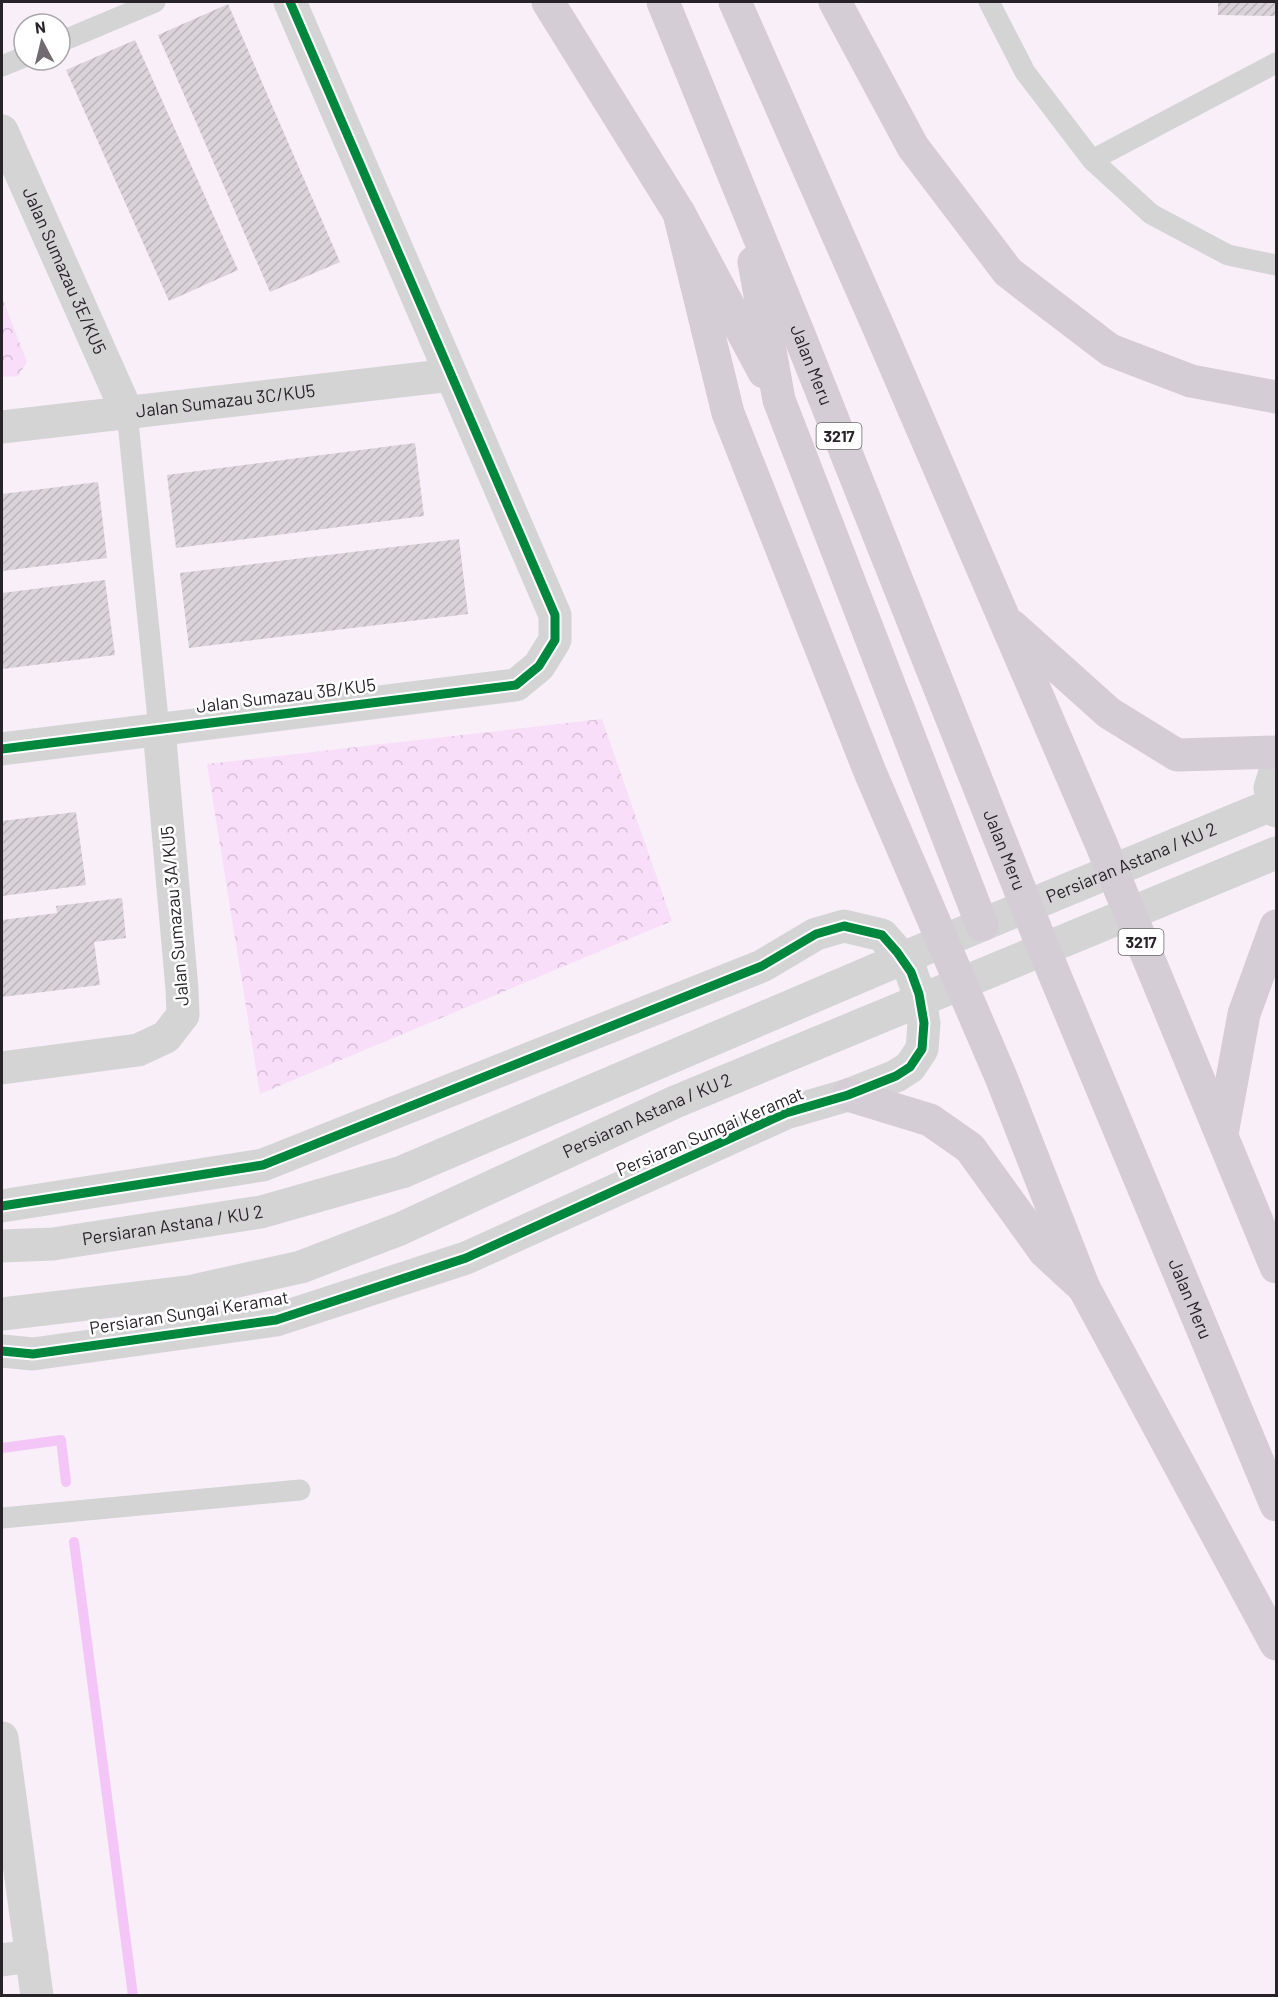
<svg xmlns="http://www.w3.org/2000/svg" width="1278" height="1997" font-family="Barlow,sans-serif">
  <style>
    .forest { fill: url(#forest-crowns) }
    .lines { fill: none; stroke-linecap: round; stroke-linejoin: round }
    .stream { stroke: #f4c6f7; stroke-width: 10 }
    .building { fill: url(#building-hatch) }
    .lane { stroke: #d5d4d5; stroke-width: 21 }
    .street { stroke: #d5d4d5; stroke-width: 33 }
    .secondary { stroke: #d5d4d5; stroke-width: 33 }
    .highway { stroke: #d5cdd6; stroke-width: 33 }
    .cycleway-casing { stroke: #fff; stroke-width: 13 }
    .cycleway { stroke: #00873e; stroke-width: 9 }
    .labels { text-anchor: middle; stroke-width: 5; stroke-linejoin: round; paint-order: stroke }
    .shield { fill: #fff; stroke: #686469; stroke-width: 1.5 }
    .shield-label { font-size: 16px; font-weight: bold; fill: #282229 }
    .street-label { font-size: 18px; fill: #282229; stroke: #fff }
  </style>
  <defs>
    <pattern id="forest-crowns" width="20" height="18" patternUnits="userSpaceOnUse" patternTransform="scale(1.5)"><rect width="20" height="18" fill="#f9defa"/><path d="M2 6a3 3 0 1 1 6 0M12 15a3 3 0 1 1 6 0" fill="none" stroke="#d5bed6"/></pattern>
    <pattern id="building-hatch" width="6" height="6" patternUnits="userSpaceOnUse" patternTransform="scale(1.5)"><rect width="6" height="6" fill="#dad3da"/><path d="M-1 1l2-2M0 6l6-6M5 7l2-2" fill="none" stroke="#bbb5bb"/></pattern>
  </defs>
  <rect width="100%" height="100%" fill="#f8eff8"/>
  <path class="forest" d="M2 297 27 362 18 376 2 377Z
    M602 719 672 921 260 1094 207 764Z"/>
  <g class="lines">
    <path class="stream" d="M2 1448 61 1440 66 1482
      M74 1542 133 1996"/>
  </g>
  <path class="building" d="M1218 2H1276V16L1218 15Z
    M228 4 340 262 270 292 158 35Z
    M135 40 238 270 169 301 66 70Z
    M415 443 424 516 176 548 167 475Z
    M98 482 107 558 2 571V494Z
    M459 539 468 614 189 648 180 573Z
    M105 580 115 655 2 669V593Z
    M76 812 86 885 2 896V821Z
    M122 898 126 938 94 942 100 985 2 997V920L57 913 56 906Z"/>
  <g class="lines">
    <path class="lane" d="M989 2 1025 72 1092 160 1151 214 1228 255 1276 265
      M60 42 155 2
      M2 66 24 57
      M1092 160 1276 63
      M127 412 159 729
      M2 1518 300 1490"/>
    <g class="street">
      <path id="s1" d="M2 131 127 412"/>
      <path id="s2" d="M2 427 451 375"/>
      <path d="M2 749 516 685 539 666 555 640V615L290 2"/>
      <path d="M2 1068 138 1050 166 1037 183 1015 182 989 159 729"/>
      <path d="M2 1738 37 1996"/>
      <path d="M2 1960 32 1956"/>
    </g>
    <g class="secondary">
      <path d="M1276 769 1270 788 1276 811"/>
      <path d="M2 1206 263 1165 762 966 816 934 844 926 882 935 897 952 911 972 919 994 924 1023 922 1049 910 1067 896 1076 848 1095 786 1113 466 1258 276 1320 33 1354 2 1351"/>
      <path id="s3" d="M2 1246 53 1244 261 1212 402 1172 948 939 1276 803"/>
      <path id="s4" d="M2 1314 188 1292 301 1267 400 1229 675 1102 1276 853"/>
    </g>
    <g class="highway">
      <path d="M548 2 679 213 764 372"/>
      <path id="s5" d="M663 2 798 332 1038 935 1276 1505"/>
      <path d="M735 2 878 326 1100 841 1276 1267"/>
      <path d="M835 2 913 147 1008 272 1110 350 1191 381 1276 397"/>
      <path d="M679 213 728 413 870 772 1001 1077 1084 1288"/>
      <path d="M754 262 779 400 982 925"/>
      <path d="M1012 626 1109 713 1177 755 1276 752"/>
      <path d="M848 1095 930 1120 970 1148 1045 1252 1084 1288 1276 1644"/>
      <path d="M1222 1134 1244 1014 1276 926"/>
    </g>
    <g class="cycleway-casing">
      <path id="cycleway" d="M2 749 516 685 539 666 555 640V615L290 2
        M2 1206 263 1165 762 966 816 934 844 926 882 935 897 952 911 972 919 994 924 1023 922 1049 910 1067 896 1076 848 1095 786 1113 466 1258 276 1320 33 1354 2 1351"/>
    </g>
    <use href="#cycleway" class="cycleway"/>
  </g>
  <g class="labels">
    <g class="shield">
      <rect x="816.5" y="423" width="45" height="26" rx="4.5"/>
      <rect x="1118.5" y="929" width="45" height="26" rx="4.5"/>
    </g>
    <g class="shield-label">
      <text x="839" y="442">3217</text>
      <text x="1141" y="948">3217</text>
    </g>
    <g class="street-label">
      <text dy="6" stroke="none"><textPath href="#s1" startOffset="153">Jalan Sumazau 3E/KU5</textPath></text>
      <text dy="6" stroke="none"><textPath href="#s5" startOffset="392">Jalan Meru</textPath></text>
      <text dy="6" stroke="none"><textPath href="#s2" startOffset="225">Jalan Sumazau 3C/KU5</textPath></text>
      <text transform="translate(286 696) rotate(-7)" y="6">Jalan Sumazau 3B/KU5</text>
      <text dy="6" stroke="none"><textPath href="#s5" startOffset="914">Jalan Meru</textPath></text>
      <text dy="6" stroke="none"><textPath href="#s3" startOffset="1200">Persiaran Astana / KU 2</textPath></text>
      <text transform="translate(175 916) rotate(-95)" y="6">Jalan Sumazau 3A/KU5</text>
      <text dy="6" stroke="none"><textPath href="#s4" startOffset="681">Persiaran Astana / KU 2</textPath></text>
      <text transform="translate(710 1132) rotate(-23)" y="6">Persiaran Sungai Keramat</text>
      <text dy="6" stroke="none"><textPath href="#s3" startOffset="172">Persiaran Astana / KU 2</textPath></text>
      <text dy="6" stroke="none"><textPath href="#s5" startOffset="1400">Jalan Meru</textPath></text>
      <text transform="translate(189 1313) rotate(-9)" y="6">Persiaran Sungai Keramat</text>
    </g>
  </g>
  <rect width="1278" height="1997" fill="none" stroke="#282229" stroke-width="6"/>
  <g transform="translate(42 42) rotate(353)"><circle r="28" fill="#ffffff" stroke="#a9a7a9" stroke-width="1.5"/>
  <path d="M0-4.5L10 22L0 15L-10 22Z" fill="#716a71"/>
  <text y="-9" font-size="16" font-weight="bold" text-anchor="middle" fill="#282229">N</text>
  </g>
</svg>
